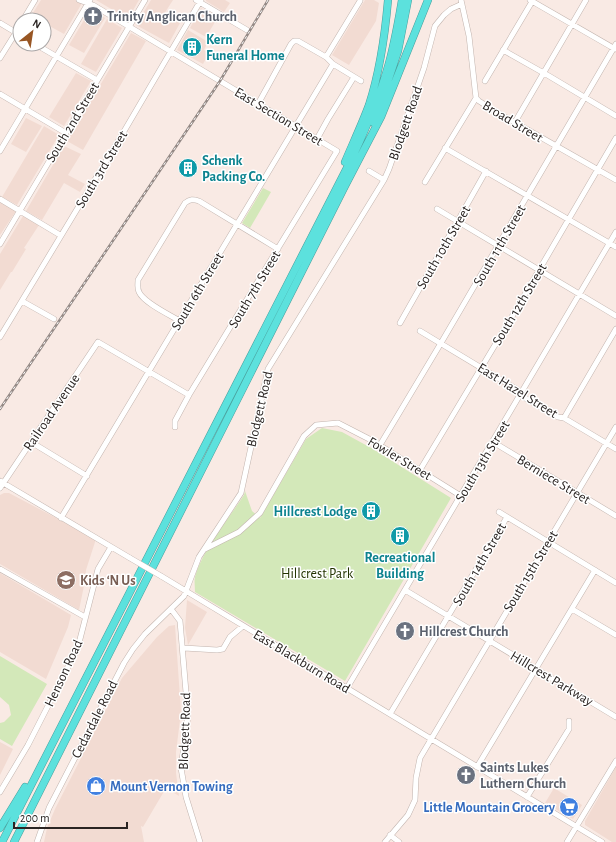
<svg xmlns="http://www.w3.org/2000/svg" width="616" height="842" font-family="'Alegreya Sans',sans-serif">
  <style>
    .built { fill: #f2dbd2 }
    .green { fill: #d3e8b9 }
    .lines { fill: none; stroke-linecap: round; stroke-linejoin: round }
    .minor-casing { stroke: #c2b4ae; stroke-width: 6 }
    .highway-casing { stroke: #4a9f9c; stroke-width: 8 }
    .minor { stroke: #fff; stroke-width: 5 }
    .highway { stroke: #5ce1dd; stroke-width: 7 }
    .rail-casing { stroke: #948985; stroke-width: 2.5 }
    .rail { stroke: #fff; stroke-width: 1; stroke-dasharray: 3; stroke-linecap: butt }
    .minor-bridge-casing { stroke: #c2b4ae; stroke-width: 6; stroke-linecap: butt }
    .minor-bridge { stroke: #fff; stroke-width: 5 }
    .labels { text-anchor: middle; stroke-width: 3; stroke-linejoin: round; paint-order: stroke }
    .worship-label { font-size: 14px; font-weight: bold; fill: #5b616d; stroke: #fff; text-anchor: start }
    .culture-label { font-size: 14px; font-weight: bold; fill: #0d838f; stroke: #fff; text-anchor: start }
    .street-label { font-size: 14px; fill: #2a2422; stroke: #fff }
    .park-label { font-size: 14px; fill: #230; stroke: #fff }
    .education-label { font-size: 14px; font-weight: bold; fill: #785e54; stroke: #fff; text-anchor: start }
    .shop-label { font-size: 14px; font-weight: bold; fill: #366cbe; stroke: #fff; text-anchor: start }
  </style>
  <rect width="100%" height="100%" fill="#f9eae4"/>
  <path class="built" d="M41 0H77L82 3 64 34 44 23V20H39L31 16Z
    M96 0H139L128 19Z
    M151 0H173L164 14 180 23 169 43 136 25Z
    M206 0H225L230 3 224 12 206 1Z
    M365 0H374L379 3 376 21 349 65 332 55Z
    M201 8 218 17 206 37 190 28Z
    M90 10 105 18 84 53 69 45Z
    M107 19 122 28 96 72 81 64Z
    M188 30 208 42 204 50 209 53 203 64 177 50Z
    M131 33 146 41 83 150 67 141Z
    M76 73 91 81 64 126 49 117Z
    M26 118 42 126 26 152 11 144Z
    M44 126 59 135 17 205 2 197Z
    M64 146 81 154 68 175 85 184 80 192 64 183 42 220 26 211Z
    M0 202 16 211 0 235Z
    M23 216 39 225 24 248 26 249 12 272H11L0 290V254Z
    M4 493H9L96 539 86 570 85 581 79 610 0 564V495Z
    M0 573 71 615 68 627 46 679 0 652Z
    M187 600 207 612 188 645 185 628Z
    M175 625 181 712 176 752V773L179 796 166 788 143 827 141 826 144 842H44L47 828 55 809 122 678 157 637 169 626Z
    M0 742 13 749 0 775Z
    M616 767V842H612L585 825V821Z
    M554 788 582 805 573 819 545 803Z"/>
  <path class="green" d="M263 188 271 192 250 228 242 223Z
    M322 428 342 432 373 449 451 498 345 681 195 592C195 587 194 581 195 577 202 551 229 518 244 495L245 491 252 511 260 518 306 439Z
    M0 656 47 684 12 746 0 739V723L4 722 11 715 9 705 0 697Z"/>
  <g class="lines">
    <g class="minor-casing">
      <path id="minor" d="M79 0 93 5 337 151 189 395 175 421V427
        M196 0 247 30
        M461 0 469 36 476 98 479 101 493 110 616 180
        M530 0 615 49
        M23 20 35 0
        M0 23 20 35
        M35 44 97 80
        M503 50 549 76 616 116
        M326 57 360 1
        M0 58 20 26
        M485 81 533 0
        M0 94 66 133
        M258 104 291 44 294 41H298L326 57 333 64 361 81
        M515 122 586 0
        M317 139 328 119 354 77
        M445 148 616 247
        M0 151 90 0
        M369 171 384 180
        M425 182 476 98
        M0 199 60 235
        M437 209 616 316
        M0 244 145 0
        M22 301 54 319
        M180 321C170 315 144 303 139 292 137 288 138 285 138 280L185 203C190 199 193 199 199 201L278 249
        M400 323 486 171
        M420 331 518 390 525 398 558 417 564 418 616 449
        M0 337 123 133 201 0
        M564 418 616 329
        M31 442 87 476
        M493 442 616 516
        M380 445 441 343 616 44
        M420 470 510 320 616 138
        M0 481 130 558
        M0 488 98 342 189 395
        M499 512 616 583
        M61 518 333 64
        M205 549 239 532 260 513 304 436 316 425 338 423 373 441 461 496
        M0 569 85 617
        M161 576 602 842
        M405 590 616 717
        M171 609 180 621 188 716 181 768 186 797 200 842
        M572 609 616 635
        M184 648 217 650 223 649 230 637 243 626
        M347 688 616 232
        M390 714 507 517
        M477 767 595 570
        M0 792 28 745 74 655 79 643 98 569 111 547
        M527 797 569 729V721
        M390 835 399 842
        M37 842 49 808 124 663 133 649 145 634 184 596 199 557 241 493 268 369 384 180 389 169 424 68 435 26 444 15 451 9 462 4
        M385 842 408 815 415 800 416 778 420 758 616 427
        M567 842 616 761"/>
    </g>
    <g class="highway-casing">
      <path id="highway" d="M374 123 398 51 408 0
        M345 162C353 143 362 124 369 105 380 71 385 35 388 0
        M0 828 25 787
        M2 842 353 156C366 128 379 99 387 70 394 47 398 23 402 0
        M14 842 345 186 381 117 428 0"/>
    </g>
    <use href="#minor" class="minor"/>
    <use href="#highway" class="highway"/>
    <g class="rail-casing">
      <path id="rail" d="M0 409 220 81 268 0"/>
    </g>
    <use href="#rail" class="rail"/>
    <g class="minor-bridge-casing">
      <path id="minor-bridge" d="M130 558 161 576"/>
    </g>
    <use href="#minor-bridge" class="minor-bridge"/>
  </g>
  <defs>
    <g id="church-disc" transform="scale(1)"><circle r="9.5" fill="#6b7280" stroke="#fff"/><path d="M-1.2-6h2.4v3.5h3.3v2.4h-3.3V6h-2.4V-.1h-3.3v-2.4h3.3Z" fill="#fff"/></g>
    <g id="building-disc" transform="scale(1)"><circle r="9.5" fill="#0f9aa8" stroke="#fff"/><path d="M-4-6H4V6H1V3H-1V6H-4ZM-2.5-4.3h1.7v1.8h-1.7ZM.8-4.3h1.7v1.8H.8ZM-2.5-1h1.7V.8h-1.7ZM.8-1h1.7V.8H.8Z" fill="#fff"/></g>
    <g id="school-disc" transform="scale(1)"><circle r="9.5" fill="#8d6e63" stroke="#fff"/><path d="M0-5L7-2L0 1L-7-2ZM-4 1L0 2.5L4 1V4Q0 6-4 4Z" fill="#fff"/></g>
    <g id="shop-disc" transform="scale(1)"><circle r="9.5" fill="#3f7fe0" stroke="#fff"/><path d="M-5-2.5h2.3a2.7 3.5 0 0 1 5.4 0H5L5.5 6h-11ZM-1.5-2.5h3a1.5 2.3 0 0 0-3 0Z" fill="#fff"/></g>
    <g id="supermarket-disc" transform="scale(1)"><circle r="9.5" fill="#3f7fe0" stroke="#fff"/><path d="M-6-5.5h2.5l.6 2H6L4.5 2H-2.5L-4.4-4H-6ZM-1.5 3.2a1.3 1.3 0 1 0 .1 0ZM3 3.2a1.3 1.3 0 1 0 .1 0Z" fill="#fff"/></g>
  </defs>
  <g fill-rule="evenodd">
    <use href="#church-disc" x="93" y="16"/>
    <use href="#building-disc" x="192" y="47"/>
    <use href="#building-disc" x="188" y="168"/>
    <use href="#building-disc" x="371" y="511"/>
    <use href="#building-disc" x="400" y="536"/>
    <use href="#school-disc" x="66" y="580"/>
    <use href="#church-disc" x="405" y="631"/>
    <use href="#church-disc" x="466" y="775"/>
    <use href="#shop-disc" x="96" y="786"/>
    <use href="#supermarket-disc" x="569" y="807"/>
  </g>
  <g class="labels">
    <g class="worship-label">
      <text x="107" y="21">Trinity Anglican Church</text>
      <text x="419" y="636">Hillcrest Church</text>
      <text x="480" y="772">Saints Lukes<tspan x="480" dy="16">Luthern Church</tspan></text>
    </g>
    <g class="culture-label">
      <text x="206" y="44">Kern<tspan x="206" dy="16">Funeral Home</tspan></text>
      <text x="202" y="165">Schenk<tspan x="202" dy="16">Packing Co.</tspan></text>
      <text x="357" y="516" text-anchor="end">Hillcrest Lodge</text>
      <text x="400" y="562" text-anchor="middle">Recreational<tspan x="400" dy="16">Building</tspan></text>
    </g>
    <g class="street-label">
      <text transform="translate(279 116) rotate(31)" y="5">East Section Street</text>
      <text transform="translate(513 121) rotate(31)" y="5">Broad Street</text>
      <text transform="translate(72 122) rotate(-59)" y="5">South 2nd Street</text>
      <text transform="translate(405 123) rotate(-71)" y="5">Blodgett Road</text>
      <text transform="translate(101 169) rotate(-59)" y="5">South 3rd Street</text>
      <text transform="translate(499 245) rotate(-60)" y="5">South 11th Street</text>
      <text transform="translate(443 247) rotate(-60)" y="5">South 10th Street</text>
      <text transform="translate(254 289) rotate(-59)" y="5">South 7th Street</text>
      <text transform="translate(197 291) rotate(-59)" y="5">South 6th Street</text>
      <text transform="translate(519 304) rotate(-59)" y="5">South 12th Street</text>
      <text transform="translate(518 390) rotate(32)" y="5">East Hazel Street</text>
      <text transform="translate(259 409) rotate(-77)" y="5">Blodgett Road</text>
      <text transform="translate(51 412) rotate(-56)" y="5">Railroad Avenue</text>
      <text transform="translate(400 458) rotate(31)" y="5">Fowler Street</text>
      <text transform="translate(482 461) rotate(-59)" y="5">South 13th Street</text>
      <text transform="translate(554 479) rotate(31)" y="5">Berniece Street</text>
      <text transform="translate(479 564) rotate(-60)" y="5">South 14th Street</text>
      <text transform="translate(530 571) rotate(-59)" y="5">South 15th Street</text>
      <text transform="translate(302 661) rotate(31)" y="5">East Blackburn Road</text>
      <text transform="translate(63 673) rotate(-65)" y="5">Henson Road</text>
      <text transform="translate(552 678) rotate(31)" y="5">Hillcrest Parkway</text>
      <text transform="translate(94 719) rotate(-63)" y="5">Cedardale Road</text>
      <text transform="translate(184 731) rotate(-88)" y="5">Blodgett Road</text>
    </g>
    <g class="park-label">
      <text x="317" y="578">Hillcrest Park</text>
    </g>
    <g class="education-label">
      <text x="80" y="585">Kids ‘N Us</text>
    </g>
    <g class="shop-label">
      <text x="110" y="791">Mount Vernon Towing</text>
      <text x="555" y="812" text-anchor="end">Little Mountain Grocery</text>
    </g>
  </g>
  <g transform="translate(32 32) rotate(30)"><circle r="19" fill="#ffffff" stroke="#aaa7a7"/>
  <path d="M0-3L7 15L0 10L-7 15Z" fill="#985624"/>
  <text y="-6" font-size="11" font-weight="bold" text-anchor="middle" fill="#2a2422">N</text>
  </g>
  <path d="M14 822v6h113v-6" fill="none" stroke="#2a2422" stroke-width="2"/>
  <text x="20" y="822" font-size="12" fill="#2a2422" stroke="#ffffff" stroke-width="3" paint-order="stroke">200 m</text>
</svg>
